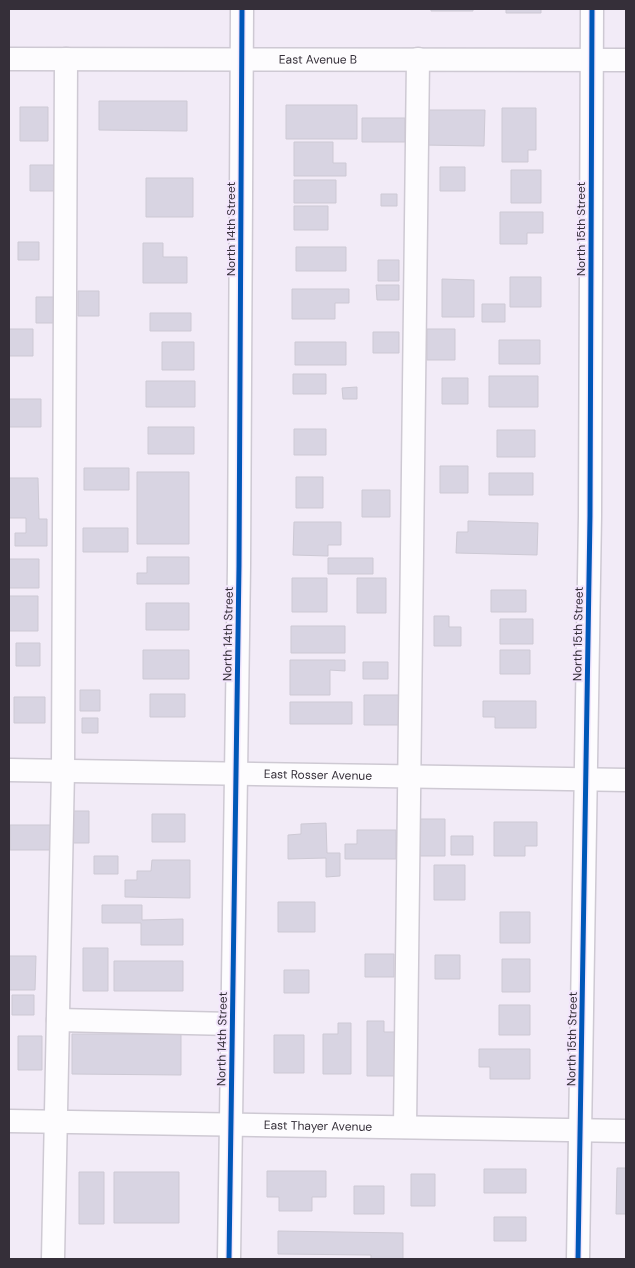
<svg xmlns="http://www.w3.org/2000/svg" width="635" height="1268" font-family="'DM Sans',sans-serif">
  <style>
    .building { fill: #d8d4e2; stroke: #cdc9d4 }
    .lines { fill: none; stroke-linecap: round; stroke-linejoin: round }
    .minor-casing { stroke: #cec9d3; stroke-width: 25 }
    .minor { stroke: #fdfcfe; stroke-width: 22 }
    .cycleway-casing { stroke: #f3e6fc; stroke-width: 8 }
    .cycleway { stroke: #0057b8; stroke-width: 5 }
    .labels { text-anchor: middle; stroke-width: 4; stroke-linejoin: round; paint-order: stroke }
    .street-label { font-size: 12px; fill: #352f39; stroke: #f3e6fc }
  </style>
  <rect width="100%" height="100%" fill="#f2ebf7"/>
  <path class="building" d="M431 9H473V11H431Z
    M506 9H541V13H506Z
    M99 101H187V131L99 130Z
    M286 105H357V139H286Z
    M20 107H48V141H20Z
    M502 108H536V150H528V162H502Z
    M422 110H485L484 146 422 145Z
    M362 118H405V142H362Z
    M294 142H333V163H346V176H294Z
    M30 165H54V191H30Z
    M440 167H465V191H440Z
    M511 170H541V203H511Z
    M146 178H193V217H146Z
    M294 180H336V203H294Z
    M381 194H397V206H381Z
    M294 206H328V230H294Z
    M500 212H543V233H527V244H500Z
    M18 242H39V260H18Z
    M143 243H163V257H187V283H143Z
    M296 247H346V271H296Z
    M378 260H399V281H378Z
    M510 277H541V307H510Z
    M442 279 474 280V317H442Z
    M376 285H399V300H377Z
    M292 289H349V303H335V319H292Z
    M78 291H99V316H78Z
    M36 297H59V323H36Z
    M482 304H505V322H482Z
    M150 313H191V331H150Z
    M9 329H33V356H9Z
    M427 329H455V360H427Z
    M373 332H399V353H373Z
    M499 340H540V364H499Z
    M162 342H194V370H162Z
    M295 342H346V365H295Z
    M293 374H326V394H293Z
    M489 376H538V407H489Z
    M442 378H468V404H442Z
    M146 381H195V407H146Z
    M357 387V399H343L342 388Z
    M9 399H41V427H9Z
    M148 427H194V454H148Z
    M294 429H326V455H294Z
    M497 430H535V457H497Z
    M440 466H468V493H440Z
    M84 468H129V490H84Z
    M137 472H189V544H137Z
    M489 473H533V495H489Z
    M296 477H323V508H296Z
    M9 478H38L39 519H47V546H15V533H26V518H9Z
    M362 490H390V517H362Z
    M468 521 538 523 537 555 456 553 457 532H468Z
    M294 522H341V545H328V556L293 555Z
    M83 528H128V552H83Z
    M147 557H189V584H137V573H147Z
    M328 558H373V574H328Z
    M9 559H39V588H9Z
    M292 578H327V612H292Z
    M357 578H386V613H357Z
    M491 590H526V612H491Z
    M9 596H38V631H9Z
    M146 603H189V630H146Z
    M434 616H449V627H461V646H434Z
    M500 619H533V644H500Z
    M291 626H345V653H291Z
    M16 643H40V666H16Z
    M143 650H189V679H143Z
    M500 650H530V674H500Z
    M290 660H345V671L330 670V695H290Z
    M363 662H388V679H363Z
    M80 690H100V711H80Z
    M150 694H185V717H150Z
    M364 695H399V725H364Z
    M14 697H45V723H14Z
    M483 701H536V728H495V717H483Z
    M290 702H352V724H290Z
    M82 718H98V733H82Z
    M70 811H89V843H70Z
    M152 814H185V842H152Z
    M420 819H445V856H420Z
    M494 822H537V846H525V856H494Z
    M326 823 327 853H340V876L326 877V858L288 859V835L301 834V824Z
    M10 825H52V850H10Z
    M357 830H396V859H345V844H357Z
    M451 836H473V855H451Z
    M94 856H118V874H94Z
    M152 860H190V898L125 897V880H137V871H151Z
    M434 865H465V900H434Z
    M278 902H315V932H278Z
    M102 905H142V920L183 919V945H141V923H102Z
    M500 912H530V943H500Z
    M83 948H108V991H83Z
    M365 954H394V977H365Z
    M435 955H460V979H435Z
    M9 956H36L35 990H9Z
    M502 959H530V992H502Z
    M114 961H183V991H114Z
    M284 970H309V993H284Z
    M12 995H34V1015H12Z
    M499 1005H530V1035H499Z
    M367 1021H384V1032H396V1076H367Z
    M338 1023H351V1074H323V1034H338Z
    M72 1034H181V1075L72 1074Z
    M274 1035H304V1073H274Z
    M18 1036H42V1070H18Z
    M479 1049H530V1079H490V1067H479Z
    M617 1168H626V1214H616Z
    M484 1169H526V1193H484Z
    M267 1171H326V1197H312V1211H279V1197H267Z
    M79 1172H104V1224H79Z
    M114 1172H179V1223H114Z
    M411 1174H435V1206H411Z
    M354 1186H384V1214H354Z
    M494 1217H526V1241H494Z
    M278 1231 403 1233V1259H371V1255L278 1254Z"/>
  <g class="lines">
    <g class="minor-casing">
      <g id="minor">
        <path id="s1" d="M9 59 626 60"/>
        <path id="s2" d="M9 770 626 780"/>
        <path d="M58 1020 232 1024"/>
        <path id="s3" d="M9 1121 626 1131"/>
        <path d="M405 1127 418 59"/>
        <path d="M53 1259 63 770 66 59"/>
        <path d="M229 1259 239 566 242 9"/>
        <path d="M578 1259 590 516 592 9"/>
      </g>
    </g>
    <use href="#minor" class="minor"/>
    <g class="cycleway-casing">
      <path id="cycleway" d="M229 1259 239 566 242 9
        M578 1259 590 516 592 9"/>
    </g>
    <use href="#cycleway" class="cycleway"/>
  </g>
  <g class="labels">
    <g class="street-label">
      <text dy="4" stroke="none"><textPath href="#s1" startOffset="309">East Avenue B</textPath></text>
      <text transform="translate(231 229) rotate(-90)" y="4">North 14th Street</text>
      <text transform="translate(581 229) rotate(-90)" y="4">North 15th Street</text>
      <text transform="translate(228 634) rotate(-89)" y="4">North 14th Street</text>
      <text transform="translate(578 634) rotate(-89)" y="4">North 15th Street</text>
      <text dy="4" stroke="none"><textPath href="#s2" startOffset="309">East Rosser Avenue</textPath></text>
      <text transform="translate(222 1039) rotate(-89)" y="4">North 14th Street</text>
      <text transform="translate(572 1039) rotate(-89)" y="4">North 15th Street</text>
      <text dy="4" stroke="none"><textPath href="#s3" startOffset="309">East Thayer Avenue</textPath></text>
    </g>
  </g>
  <rect width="635" height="1268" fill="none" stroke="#352f39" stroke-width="20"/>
</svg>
